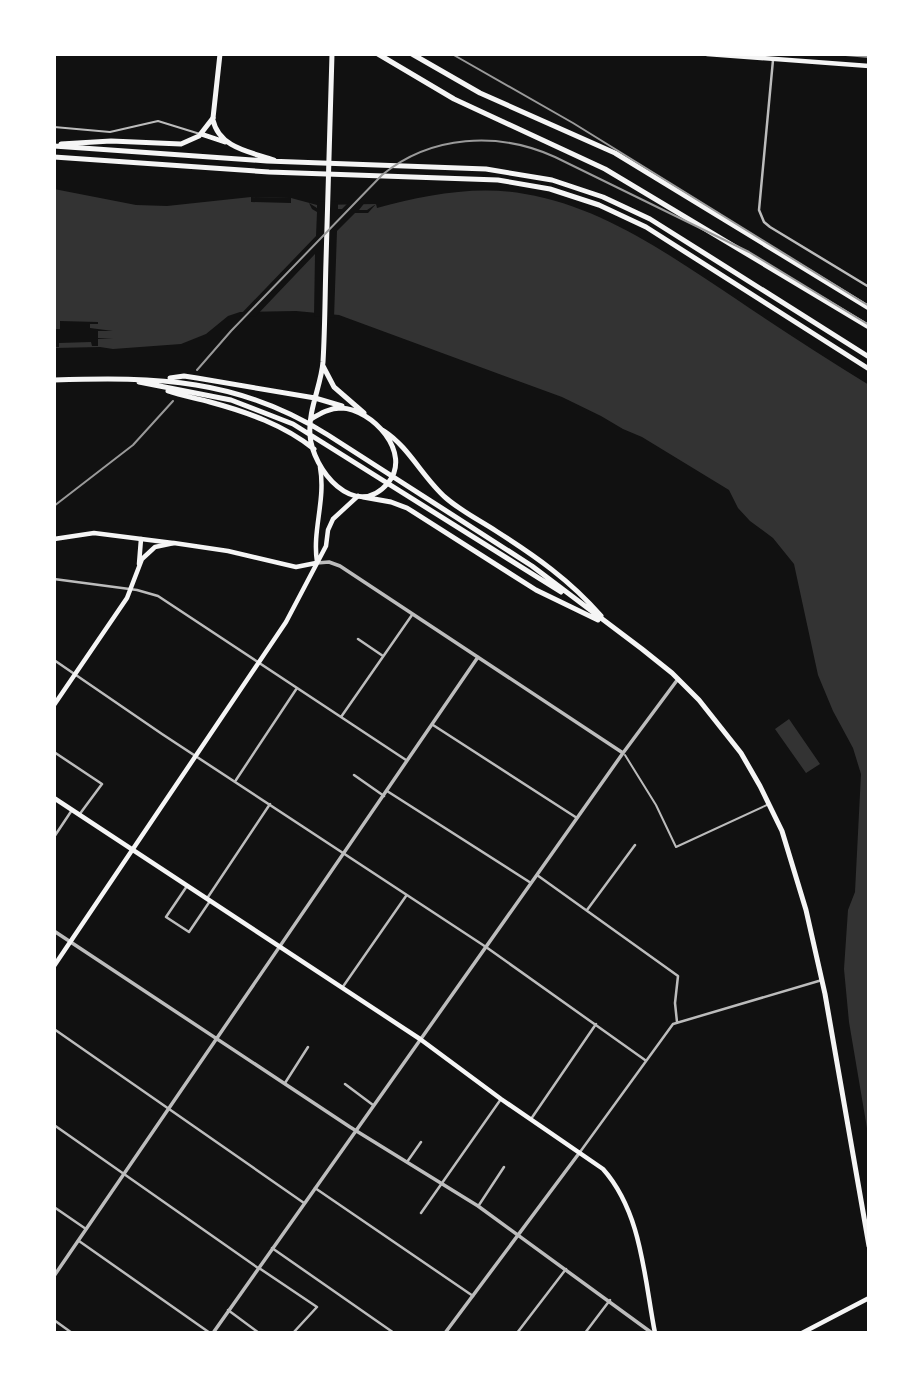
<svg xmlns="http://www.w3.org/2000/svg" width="923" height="1387" font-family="Helvetica,sans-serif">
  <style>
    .water { fill: #333 }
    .pier { fill: #111 }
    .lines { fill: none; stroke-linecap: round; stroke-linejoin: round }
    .service { stroke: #bcbcbc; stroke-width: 2 }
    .pedestrian { stroke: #bcbcbc; stroke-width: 2.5 }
    .minor { stroke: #bcbcbc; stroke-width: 2.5 }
    .tertiary { stroke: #bcbcbc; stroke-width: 3.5 }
    .secondary { stroke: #f5f5f5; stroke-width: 4.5 }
    .primary { stroke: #f5f5f5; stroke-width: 4.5 }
    .trunk { stroke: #f5f5f5; stroke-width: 5 }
    .motorway { stroke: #f5f5f5; stroke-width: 5 }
    .tram { stroke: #9a9a9a; stroke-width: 2 }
    .rail { stroke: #9a9a9a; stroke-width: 2 }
  </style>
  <rect width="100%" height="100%" fill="#111"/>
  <path class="water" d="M54 189 136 205 167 206 251 197 291 198 317 205 376 204 377 208C424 195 477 185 525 194 604 207 674 258 739 301 782 330 825 358 869 385V1140L849 1022 844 969 848 910 855 892 861 774 853 748 833 711 818 675 794 564 773 538 750 521 738 508 729 490 642 437 623 429 601 416 562 397 339 315 296 311 240 312 228 316 206 334 181 344 113 349 100 347 54 348Z
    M789 719 820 764 806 773 775 729Z"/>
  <path class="pier" d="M251 197 291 198V203L251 202Z
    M317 201 338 202V209H342L350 201H366L359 210H367L376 204 368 213H355L337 231 334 318 314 316 315 254 255 317 239 316 316 236 317 212 312 209 309 203 317 208Z
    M60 321 98 322V324H90V328L113 331H98V338L113 339H98V346H92L91 342 59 343V347H54V329H60Z"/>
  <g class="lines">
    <path class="service" d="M54 127 110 132 158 121 200 134
      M625 755 656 805 676 847 769 804"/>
    <path class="pedestrian" d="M259 1268 317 1307 293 1333"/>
    <path class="minor" d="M773 60 759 210 764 222 770 227 869 287
      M54 579 137 590 158 596 406 760
      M358 639 383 656
      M54 660 162 734 486 947 645 1060
      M341 717 412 615
      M433 725 577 818
      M54 752 102 784 79 815
      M354 775 384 796
      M236 780 297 688
      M387 791 531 883
      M54 837 72 810
      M537 875 678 976 675 1003 677 1022
      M187 886 166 917 189 932 210 901
      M208 897 270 804
      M587 910 635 845
      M342 988 406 896
      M54 1029 304 1203
      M285 1083 308 1047
      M345 1084 373 1105
      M531 1119 596 1024
      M54 1125 258 1268
      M580 1152 673 1024 822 980
      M407 1162 421 1142
      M315 1188 473 1296
      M479 1205 504 1167
      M54 1207 86 1229
      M421 1213 501 1099
      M79 1241 210 1333
      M272 1248 394 1333
      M228 1310 259 1333
      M54 1320 72 1333
      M517 1333 566 1269
      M585 1333 610 1300"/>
    <path class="tertiary" d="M317 563 329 562 340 566 623 753
      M54 931 350 1127 478 1206 652 1333
      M54 1276 478 657
      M213 1333 623 753 678 679
      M445 1333 580 1152"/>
    <path class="secondary" d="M54 539 94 533 173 543
      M54 798 420 1039 501 1099 603 1169C642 1213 644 1277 655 1333"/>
    <path class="primary" d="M707 54 869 66
      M317 562C312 530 326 500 320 467
      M139 564 141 539
      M54 705 127 598 142 559 155 547 174 543 228 551 296 567 316 563
      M54 966 286 622 326 546 328 530 333 519 358 496
      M802 1333 869 1298"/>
    <path class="trunk" d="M213 118 220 54
      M323 366 334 387 364 413
      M170 378 184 376 197 378 315 398 342 406
      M54 380C158 377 237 378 328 435L532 566 642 649 672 673 699 700 741 753 760 786 782 831 806 910 825 994 869 1246
      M139 382 231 400 293 424 561 592
      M168 391C182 396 196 398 210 402 247 412 284 425 314 449
      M311 419C321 413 330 408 341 408 372 409 413 453 388 483 355 522 312 469 310 435 308 410 321 386 323 362 325 328 325 294 326 261 328 192 330 123 332 54
      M384 431C409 447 423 478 446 498 461 511 479 520 496 531 535 556 570 580 601 616
      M363 497 391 502 407 508 536 590 598 620"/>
    <path class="motorway" d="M378 54 454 99 605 169 869 327
      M412 54 480 93 615 153 869 308
      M213 120C219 148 251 152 274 160
      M201 134 225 142
      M61 144 111 141 181 144 199 136 213 118
      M54 146 267 161 486 169 552 180 603 197 650 219 869 357
      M54 157 269 172 498 180 550 189 599 205 646 227 869 369"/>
    <path class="tram" d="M834 54 869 57"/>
    <path class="rail" d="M452 54 573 123 869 306
      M197 370 231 331 382 175C431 135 498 131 555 157L749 252 869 325
      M54 506 133 445 173 401"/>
  </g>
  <rect width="923" height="1387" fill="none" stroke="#ffffff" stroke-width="112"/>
</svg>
